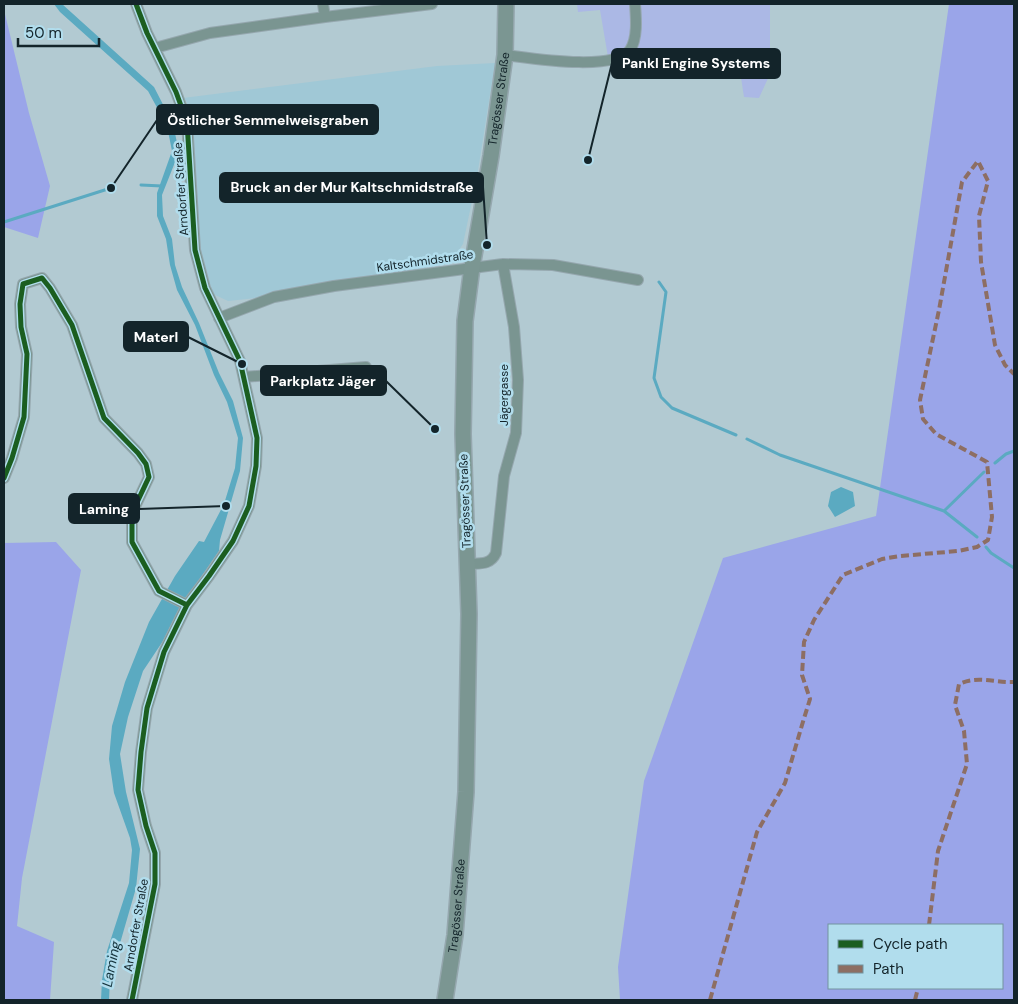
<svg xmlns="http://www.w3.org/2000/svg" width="1018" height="1004" font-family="'DM Sans',sans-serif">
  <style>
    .built { fill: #a0c8d6 }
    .green { fill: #abb8e5 }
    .forest { fill: #9aa5e9; fill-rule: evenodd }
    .water { fill: #5baac1 }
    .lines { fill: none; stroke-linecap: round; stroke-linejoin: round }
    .stream { stroke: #5baac1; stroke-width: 3 }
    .minor-casing { stroke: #95a7ae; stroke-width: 12 }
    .secondary-casing { stroke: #95a7ae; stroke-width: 18 }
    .minor { stroke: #7a9591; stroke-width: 10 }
    .secondary { stroke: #7b9692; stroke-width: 15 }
    .quiet { stroke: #8d6e63; stroke-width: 4; stroke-dasharray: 8 4; stroke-linecap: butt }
    .cycleway-casing { stroke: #b1dded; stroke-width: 8 }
    .cycleway { stroke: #1b5e20; stroke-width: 5 }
    .labels { text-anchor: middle; stroke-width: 5; stroke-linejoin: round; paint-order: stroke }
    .street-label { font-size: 12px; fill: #13242a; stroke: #b1dded }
    .water-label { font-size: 14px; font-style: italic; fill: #14333c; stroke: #b1dded }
    .leader { fill: none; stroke: #13242a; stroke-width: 2 }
    .callout-dot { fill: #13242a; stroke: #b1dded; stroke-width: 2 }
    .callout { fill: #13242a; stroke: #13242a; stroke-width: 2 }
    .callout-label { font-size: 14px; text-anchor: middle; font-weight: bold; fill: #fff }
  </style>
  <rect width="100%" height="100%" fill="#b2cad2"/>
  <path class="built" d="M495 63 477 177 463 244 450 263 409 271 280 291 256 298 228 301 213 294 201 255 194 168V123L186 101 183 98 437 66Z"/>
  <path class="green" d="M577 4H770V74L759 98 744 97 740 71 608 66V57L600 10 578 12Z"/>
  <path class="forest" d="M949 4H1014V1000H620L618 967 644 781 723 558 876 516ZM829 925H1002V988H829Z
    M4 10 29 113 50 186 38 238 4 227Z
    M56 542 81 570 22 878 17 926 54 942 50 1000H4V543Z"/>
  <path class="water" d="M54 4H62L154 87 173 124 179 152 162 195 163 216 172 239 175 265 182 287 199 323 219 373 233 401 243 438 240 471 220 540 219 551 179 609 163 641 143 671 128 717 120 754 126 792 140 849 136 888 110 978 109 1000H101L102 980 107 951 129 883 132 850 130 838 114 793 109 759 112 726 125 682 149 622 175 576 199 541 204 542 224 504 235 468 238 438 227 402 214 375 195 325 177 290 170 265 166 239 157 216V193L172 151 167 126 148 91 60 12Z
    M841 487 853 492 855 506 835 517 828 506 831 492Z"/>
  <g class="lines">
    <path class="stream" d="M141 185 162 186
      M4 222 111 188
      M659 282 666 292 654 378 661 397 672 408 736 435
      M747 439 780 455 944 511 977 537
      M995 463 1006 454 1014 451
      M944 511 984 472
      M986 547 991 553 1014 568"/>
    <g class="minor-casing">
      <path id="minor" d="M323 4 325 17 432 4
        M155 48 210 33 325 17
        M505 55C530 58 614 72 630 50 638 38 636 17 635 4
        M219 318 274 297 334 286 503 264 553 265 638 280
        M244 377 366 367
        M4 478 12 458 24 417 27 354 21 327 20 304 23 284 42 278 50 288 72 325 104 418 138 453 146 464 149 477 132 513V542L159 591 187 605
        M467 564C479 563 490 566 496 553L504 476 516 433 518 380 514 327 503 264
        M132 1000 155 884V853L146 826 138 790 141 752 147 708 164 652 187 605 209 576 233 541 249 506 256 466 257 438 240 361 205 288 195 250 187 122 176 92 147 33 136 4"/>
    </g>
    <g class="secondary-casing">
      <g id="secondary">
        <path id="s1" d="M445 1000 455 935 466 792 469 614 463 434 465 321 472 267 491 156 505 55 506 4"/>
      </g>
    </g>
    <use href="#minor" class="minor"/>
    <use href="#secondary" class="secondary"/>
    <path class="quiet" d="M929 925 938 851 967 764 964 731 955 705 959 684C979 675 993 683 1014 682
      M710 1000 757 832 785 783 802 725 810 699 802 675 804 642 814 620 843 575 882 559 900 556 958 551 977 547 988 540 992 517 987 462 936 434 923 419 920 400 939 310 962 182 978 161 988 181 979 216 981 262 995 345 1005 365 1014 374
      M915 1000 918 988"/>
    <g class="cycleway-casing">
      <path id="cycleway" d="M4 478 12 458 24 417 27 354 21 327 20 304 23 284 42 278 50 288 72 325 104 418 138 453 146 464 149 477 132 513V542L159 591 187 605
        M132 1000 155 884V853L146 826 138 790 141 752 147 708 164 652 187 605 209 576 233 541 249 506 256 466 257 438 240 361 205 288 195 250 187 122 176 92 147 33 136 4"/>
    </g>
    <use href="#cycleway" class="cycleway"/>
  </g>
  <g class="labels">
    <g class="street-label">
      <text dy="4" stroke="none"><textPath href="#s1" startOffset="905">Tragösser Straße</textPath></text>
      <text transform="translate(181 189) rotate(-94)" y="4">Arndorfer Straße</text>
      <text transform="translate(425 261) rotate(-8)" y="4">Kaltschmidstraße</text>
      <text transform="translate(504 395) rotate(-90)" y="4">Jägergasse</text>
      <text transform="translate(465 501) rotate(-92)" y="4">Tragösser Straße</text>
      <text dy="4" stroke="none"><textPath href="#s1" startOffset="95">Tragösser Straße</textPath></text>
      <text transform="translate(136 925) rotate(-80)" y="4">Arndorfer Straße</text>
    </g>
    <g class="water-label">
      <text transform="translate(111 964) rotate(-79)" y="5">Laming</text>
    </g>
  </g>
  <path class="leader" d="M588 160L612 63M111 188L157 120M487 245L483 187M242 364L188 337M435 429L386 381M226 506L139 509"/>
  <g class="callout-dot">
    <circle cx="588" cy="160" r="5"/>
    <circle cx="111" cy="188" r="5"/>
    <circle cx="487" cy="245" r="5"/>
    <circle cx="242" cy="364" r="5"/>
    <circle cx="435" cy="429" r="5"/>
    <circle cx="226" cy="506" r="5"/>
  </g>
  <g class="callout">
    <rect x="612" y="49" width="168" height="29" rx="5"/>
    <rect x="157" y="105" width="221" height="29" rx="5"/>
    <rect x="220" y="173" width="263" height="29" rx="5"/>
    <rect x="124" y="322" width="64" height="29" rx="5"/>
    <rect x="261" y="366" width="125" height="29" rx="5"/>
    <rect x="69" y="494" width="70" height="29" rx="5"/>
  </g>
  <g class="callout-label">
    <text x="696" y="68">Pankl Engine Systems</text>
    <text x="268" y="125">Östlicher Semmelweisgraben</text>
    <text x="352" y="192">Bruck an der Mur Kaltschmidstraße</text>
    <text x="156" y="342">Materl</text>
    <text x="323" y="386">Parkplatz Jäger</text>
    <text x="104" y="514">Laming</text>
  </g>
  <rect width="1018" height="1004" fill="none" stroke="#13242a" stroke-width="10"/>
  <rect x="828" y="924" width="175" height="65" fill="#b1dded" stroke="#72939f"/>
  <rect x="838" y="940" width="25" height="8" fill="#1b5e20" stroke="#72939f"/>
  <text x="873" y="949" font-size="15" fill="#13242a">Cycle path</text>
  <rect x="838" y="965" width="25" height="8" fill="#8d6e63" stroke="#72939f"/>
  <text x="873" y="974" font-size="15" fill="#13242a">Path</text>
  <path d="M18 38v8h81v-8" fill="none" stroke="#13242a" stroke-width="2.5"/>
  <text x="25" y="38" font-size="15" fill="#13242a" stroke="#b1dded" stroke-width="4" paint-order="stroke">50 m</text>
</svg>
